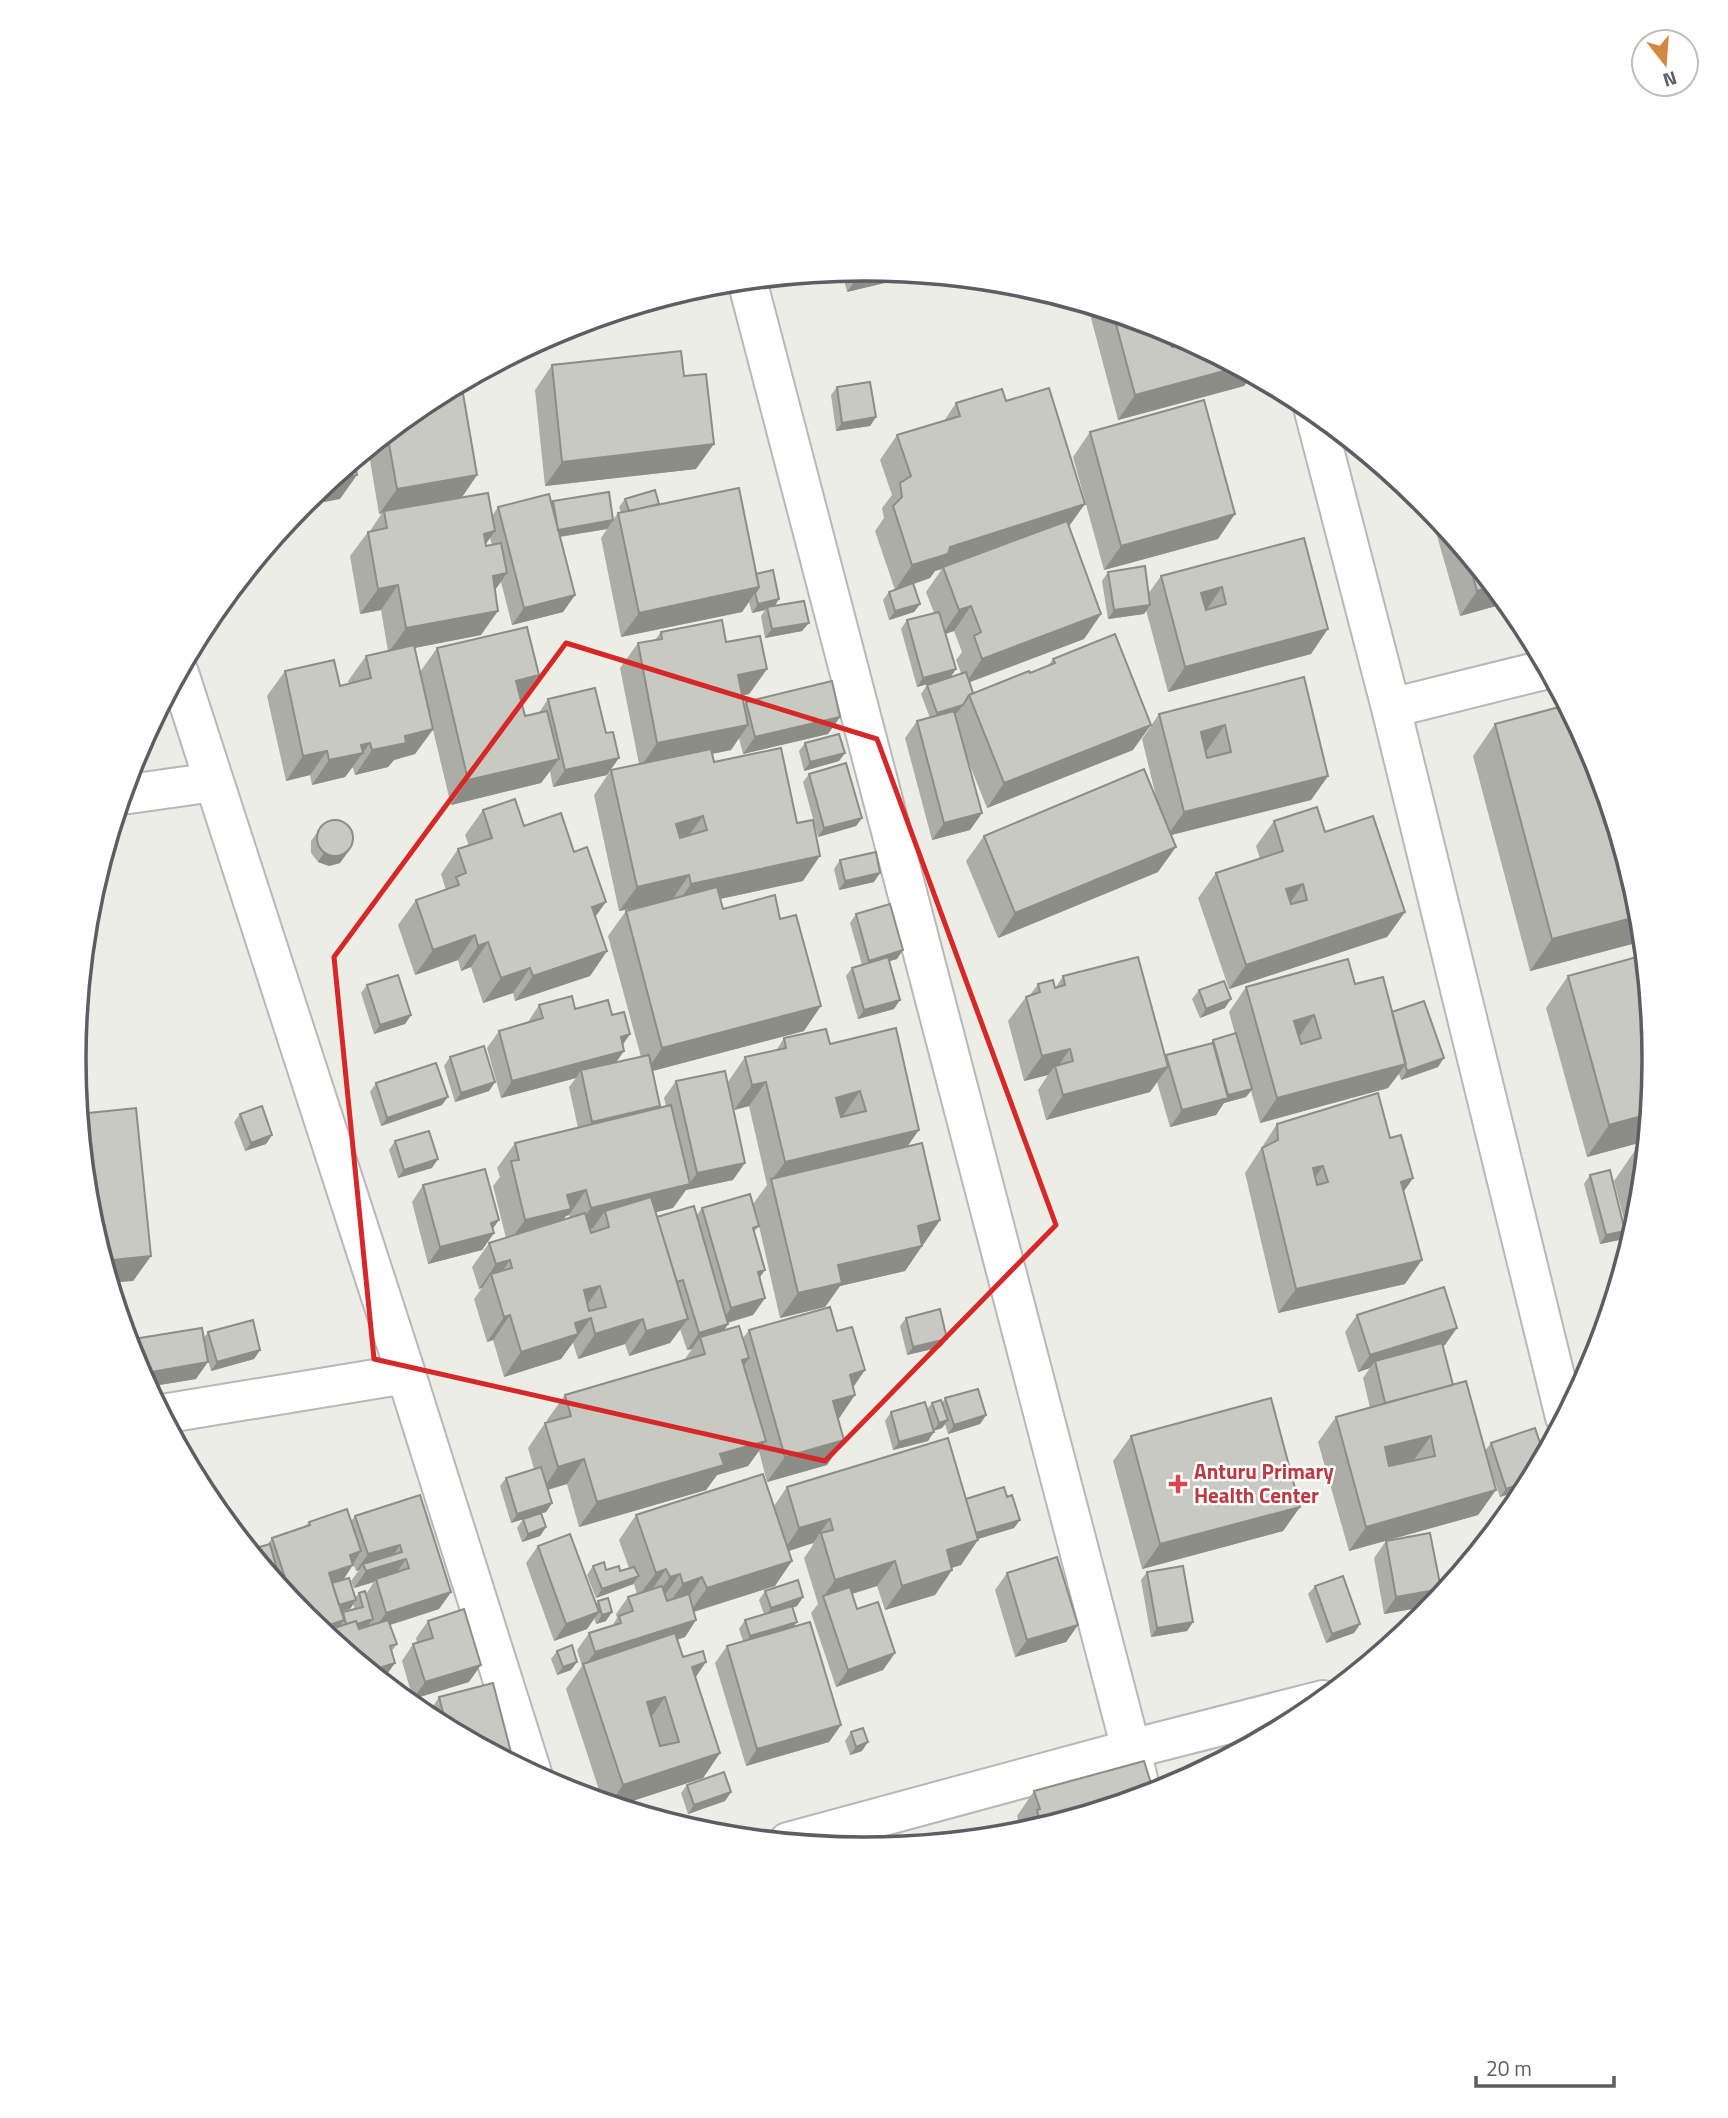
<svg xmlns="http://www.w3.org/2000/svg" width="1728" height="2118" font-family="'Titillium Web',sans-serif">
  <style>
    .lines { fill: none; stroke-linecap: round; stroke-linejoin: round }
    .street-casing { stroke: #b7b7bd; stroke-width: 42 }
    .street { stroke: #fff; stroke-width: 38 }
    .wall { fill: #acada6; fill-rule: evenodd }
    .shaded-wall { fill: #8c8d87 }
    .building { fill: #c8c9c1; stroke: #8c8d87; stroke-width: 2; fill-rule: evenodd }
    .marked { fill: none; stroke: #d62828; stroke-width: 5; stroke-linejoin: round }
    .health-dot { fill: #e0444e; stroke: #fff; stroke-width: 2.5 }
    .labels { text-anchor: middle; stroke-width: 5; stroke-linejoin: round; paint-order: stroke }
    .health-label { font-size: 21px; font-weight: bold; fill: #be3a42; stroke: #fff; text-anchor: start }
    .rim { fill: none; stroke: #5d5d63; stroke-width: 3.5 }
  </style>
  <rect width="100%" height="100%" fill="#ecede5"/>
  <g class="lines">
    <g class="street-casing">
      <path id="street" d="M747 280 1131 1749 1142 1797
        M1314 411 1391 708 1565 1417
        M179 673 406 1374 532 1773
        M1391 708 1548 669
        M122 795 214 782
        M162 1414 406 1374
        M788 1842 1131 1749 1323 1700"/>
    </g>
    <use href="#street" class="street"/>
  </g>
  <path class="wall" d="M864 269 922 274 847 292 842 271Z
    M1098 308 1167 329 1252 375 1244 386 1118 420 1091 318Z
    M552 365 684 376 696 469 545 486 535 390Z
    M837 387 876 417 870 426 836 431 831 395Z
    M1006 401 1069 527 1101 614 1084 639 969 682 973 693 1048 666 1053 659 1133 750 987 808 965 753 982 813 970 830 932 840 905 738 917 721 930 718 921 694 927 685 942 680 917 687 901 629 907 620 934 613 926 592 942 569 935 571 930 578 914 584 920 604 914 612 889 620 883 600 889 592 895 590 875 531 884 518 882 508 892 495 880 460 897 435 944 421 956 403ZM954 631 962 652 956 660 961 673 950 677 956 669 945 634Z
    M425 402 477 475 462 497 492 516 498 507 552 503 553 501 613 520 618 513 621 512 619 507 625 499 659 504 756 574 779 599 775 606 802 631 765 638 761 616 765 610 752 613 749 602 742 612 621 637 601 538 607 529 560 537 575 595 563 612 512 625 501 582 495 590 481 635 415 648 420 672 437 648 521 700 525 716 539 713 548 699 607 775 553 787 550 771 541 783 451 805 433 730 415 754 394 760 388 767 355 775 353 768H352L345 777 312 785 310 775 286 781 267 696 285 671 340 686 349 683 348 681 366 656 388 651 381 610 360 614 350 556 368 532 370 531 382 513 379 514 368 448ZM490 538 492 545 486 546 485 545Z
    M1090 432 1218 539 1104 570 1073 457Z
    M1429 508 1507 603 1460 616Z
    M1304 538 1311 654 1168 692 1146 610 1144 614 1108 619 1102 581 1108 572 1148 594 1161 576Z
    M661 632 726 642 767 669 749 694 742 695 744 705 746 702 840 717 828 734 743 754 739 738 731 750 712 754 714 762 803 881 720 899 723 909 804 1031 652 1071 660 1106 659 1108 666 1106 664 1098 676 1081 733 1180 686 1190 673 1208 656 1212 657 1217 697 1215 702 1208 757 1218 753 1204 767 1185 749 1106 734 1110 728 1082 745 1057 776 1051 784 1038 830 1044 907 1147 940 1220 905 1271 840 1286 825 1307 780 1318 759 1226 754 1232 760 1279 765 1298 753 1315 728 1323V1324L724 1330 743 1338 749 1330 853 1388 838 1419 827 1465 767 1482 759 1451 748 1466 717 1475 706 1490 579 1527 567 1484 548 1489 552 1503 546 1512 541 1513 546 1527 540 1536 522 1542 517 1528 523 1519 511 1523 500 1486 506 1478 534 1469 528 1448 545 1423 548 1422 547 1420 565 1395 684 1360 692 1349 687 1350 680 1329 670 1343 629 1356 625 1344 578 1359 573 1343 571 1344 561 1359 504 1377 493 1340 487 1342 474 1299 482 1288 479 1289 472 1267 489 1243 506 1238 493 1186 500 1177 497 1168 515 1143 578 1128 569 1087 576 1078 501 1098 487 1048 499 1031 528 1022 539 1005 575 1009 612 1015 630 1034 623 1045 616 1063 641 1057 608 936 626 911 641 907 619 911 594 795 611 770 639 764 620 668 638 643 655 640ZM569 1215 570 1218 563 1220 566 1216Z
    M1304 677 1328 776 1311 800 1171 835 1158 872 998 938 966 861 984 836 1158 805 1142 739 1159 714Z
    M1495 724 1639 905 1642 930 1632 944 1530 971 1473 756Z
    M805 743 845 753 839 761 804 771 799 751Z
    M809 774 862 818 856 826 818 837 803 782Z
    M483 810 524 826 595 917 607 951 590 976 515 1001 513 993 483 1003 471 967 461 971 458 960 415 975 398 925 416 900 446 890 441 874 458 849 469 846 465 835Z
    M1274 821 1325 832 1405 912 1387 937 1229 989 1198 898 1216 873 1260 859 1256 846Z
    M324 823 340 863 329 866 318 862 311 853V841Z
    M840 860 874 882 839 890 834 869Z
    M856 914 897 959 889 961 894 1009 858 1019 846 976 852 968 862 965 850 923Z
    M1063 976 1165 1057 1166 1055 1211 1043 1213 1040 1235 1034 1229 1012 1246 987 1355 984 1392 1012 1438 1067 1401 1080 1399 1074 1388 1088 1260 1123 1251 1091 1246 1097 1224 1103 1216 1115 1170 1127 1157 1082 1150 1092 1046 1120 1038 1090 1048 1075 1024 1081 1008 1021 1026 997 1030 995 1038 984 1056 987Z
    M1568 976 1646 1141 1587 1157 1546 1008Z
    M367 985 411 1015 405 1024 374 1034 361 993Z
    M1199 990 1225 1008 1200 1018 1192 999Z
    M450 1057 495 1082 489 1091 455 1102 444 1066Z
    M376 1083 442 1105 381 1126 370 1092Z
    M79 1114 151 1256 133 1281 89 1213Z
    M240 1114 272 1135 266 1144 245 1151 234 1122Z
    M1277 1124 1390 1138 1413 1178 1403 1192 1405 1284 1278 1313 1245 1173Z
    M395 1141 432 1168 398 1178 389 1150Z
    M1646 1147 1639 1214 1630 1243 1614 1181 1636 1149Z
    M1590 1175 1625 1231 1619 1240 1600 1244 1584 1184Z
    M423 1185 492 1229 494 1233 482 1250 428 1264 412 1202Z
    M1357 1315 1445 1345 1443 1346 1453 1385 1485 1451 1491 1443 1544 1455 1527 1488 1500 1497 1488 1462 1496 1490 1478 1515 1349 1551 1318 1442 1336 1417 1370 1408 1363 1378 1370 1368 1358 1372 1345 1332Z
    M906 1318 941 1347 907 1355 900 1326Z
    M208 1332 260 1350 254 1359 211 1371 207 1357 196 1379 147 1387 134 1361 204 1338Z
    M945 1398 986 1415 980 1424 948 1434 945 1424 942 1428 933 1431 928 1441 893 1450 885 1421 891 1412 927 1409 932 1403H942Z
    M1131 1436 1300 1507 1283 1531 1142 1569 1113 1461Z
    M787 1487 966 1499 1007 1497 1020 1520 1014 1528 978 1539 961 1565 952 1568V1570L935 1595 885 1610 877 1586 852 1594 857 1609 895 1653 883 1670 836 1687 811 1613 818 1604 804 1558 813 1545V1543L789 1551 775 1586 694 1612 696 1620 685 1637 677 1640 683 1657 695 1678 720 1753 703 1778 617 1806 603 1802 566 1689 582 1666 577 1650 589 1633 612 1626 617 1618 616 1614 628 1597 637 1594 634 1584 596 1598 587 1575 593 1566 606 1570 620 1571 629 1568 619 1540 636 1515 774 1506Z
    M420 1495 451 1592 439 1609 390 1625 397 1644 392 1651 383 1680 305 1618 249 1550 267 1545 272 1538 305 1527 309 1522 351 1521 355 1516ZM353 1563 356 1571 359 1570 351 1581 354 1588 374 1582 366 1594 359 1593 355 1598 343 1580 353 1565ZM353 1604 355 1609 343 1612 342 1613 341 1611 350 1609Z
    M1386 1541 1429 1606 1384 1614 1374 1558Z
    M538 1546 596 1605 598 1601 606 1621 596 1624 594 1618 587 1629 554 1641 526 1563Z
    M1147 1572 1193 1622 1187 1631 1151 1637 1141 1580Z
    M1007 1573 1078 1625 1066 1642 1015 1657 995 1590Z
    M1315 1586 1360 1624 1354 1633 1326 1643 1308 1594Z
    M765 1591 803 1597 797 1606 792 1608 793 1627 841 1725 829 1742 746 1766 715 1663 727 1646 743 1641 739 1629 745 1620 764 1614 759 1600Z
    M428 1621 469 1682 413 1699 402 1661 413 1644 417 1643 416 1638Z
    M557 1651 577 1662 571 1670 557 1675 551 1659Z
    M439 1697 514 1764 426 1717Z
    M851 1732 862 1751 850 1755 845 1741Z
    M687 1785 731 1792 725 1801 688 1814 681 1793Z
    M1034 1791 1154 1793 1020 1834 1021 1831 1017 1816Z"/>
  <path class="shaded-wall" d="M863 269H864L922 274 847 292Z
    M1168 329 1185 339 1180 345 1149 355 1166 330Z
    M1239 367 1252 375 1244 386 1118 420 1135 395Z
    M876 417 870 426 836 431 842 423Z
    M714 444 696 469 545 486 562 462Z
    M357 475 340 499 299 507 305 500 329 480Z
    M477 475 460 500 384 511 382 513 379 514 397 489Z
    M1085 504 1067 529 943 567 942 569 935 571 930 578 895 590 912 565 950 547Z
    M1235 514 1218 539 1104 570 1121 546Z
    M613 520 607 529 551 538 557 530Z
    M495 531 477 556 484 534Z
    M507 573 489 598 493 576Z
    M398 585 381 610 360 614 378 589Z
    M1494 586 1507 603 1460 616 1477 591Z
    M759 587 742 612 621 637 639 613Z
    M1222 587 1205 612 1201 593Z
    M575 595 563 612 512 625 524 608Z
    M779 599 773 608 767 607 765 610 752 613 758 604Z
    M920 604 914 612 889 620 895 611Z
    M1150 605 1144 614 1108 619 1114 610Z
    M971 606 954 631 942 635 959 610Z
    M498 611 481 635 388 653 406 628Z
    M1101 614 1084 639 965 684 982 659Z
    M809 623 802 631 765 638 772 629Z
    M1328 629 1311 654 1168 692 1185 667Z
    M767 669 749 694 721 700 738 675Z
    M956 669 950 678 917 687 923 678Z
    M539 675 521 700 516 681Z
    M963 705 957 713 931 722 937 713Z
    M840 717 828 734 743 754 755 737Z
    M748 725 731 750 640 768 657 743Z
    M1151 725 1133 750 987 808 1004 783Z
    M1225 725 1207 750 1184 757 1201 732Z
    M433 729 415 754 394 760 388 767 355 775 372 750 405 736Z
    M370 743 345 777 312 785 329 760 361 745Z
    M327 751 310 775 286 781 303 756Z
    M845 753 839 761 804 771 810 762Z
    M619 758 607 775 553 787 565 770Z
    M559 759 541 783 451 805 468 780Z
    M1328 776 1311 800 1167 836 1184 812Z
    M982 813 970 830 932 840 944 823Z
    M703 816 685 841 658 849 676 824Z
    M862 818 856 826 818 837 824 828Z
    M353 845 340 863 329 866 318 862 324 853Z
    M1176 847 1158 872 998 938 1015 913Z
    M820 856 803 881 673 909 691 884Z
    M880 873 874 882 839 890 845 881Z
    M689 875 672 900 619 911 637 887Z
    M1303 884 1286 909V889Z
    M606 902 588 927 592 907Z
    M1405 912 1387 937 1229 989 1246 965Z
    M1640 916 1642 930 1632 944 1530 971 1552 939Z
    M475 935 458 960 415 975 433 950Z
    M488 942 471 967 461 971 478 946Z
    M903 950 897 959 863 969 869 961Z
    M607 951 590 976 515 1001 533 976Z
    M530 968 513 993 483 1003 501 978Z
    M1231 999 1225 1008 1200 1018 1206 1009Z
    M900 1000 894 1009 858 1019 864 1010Z
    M821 1006 804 1031 645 1073 662 1048Z
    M411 1015 405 1024 374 1034 380 1025Z
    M1314 1015 1297 1040 1294 1021Z
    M630 1034 618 1051 621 1037Z
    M1070 1049 1056 1069 1055 1066 1048 1075 1024 1081 1042 1056Z
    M624 1051 612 1068 581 1070 576 1078 501 1098 512 1081Z
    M1444 1058 1438 1067 1401 1080 1407 1071Z
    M1406 1064 1388 1088 1260 1123 1277 1098Z
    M1168 1067 1150 1092 1046 1120 1063 1095Z
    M495 1082 489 1091 455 1102 461 1093Z
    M766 1082 749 1106 734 1110 752 1085Z
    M1252 1089 1246 1097 1224 1103 1216 1115 1170 1127 1182 1110 1226 1098 1228 1095Z
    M860 1091 843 1116 818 1123 836 1098Z
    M448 1097 442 1105 381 1126 387 1118Z
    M660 1106 648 1123 580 1139 592 1122Z
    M1649 1114 1646 1141 1587 1157 1609 1125Z
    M919 1130 902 1154 771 1181 785 1162Z
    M272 1135 266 1144 245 1151 251 1143Z
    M438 1159 432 1168 398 1178 404 1170Z
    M745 1163 733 1180 686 1190 673 1208 609 1224 605 1211 593 1228 573 1232 591 1208 689 1184 697 1173Z
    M1323 1166 1306 1191 1313 1168Z
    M1413 1178 1396 1203 1401 1182Z
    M586 1190 569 1215 566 1216 553 1234 507 1245 525 1220 567 1195Z
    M499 1220 489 1234 494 1233 482 1250 428 1264 440 1247 491 1223Z
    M940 1220 923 1245 918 1226Z
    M1625 1231 1619 1240 1600 1244 1606 1235Z
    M922 1246 905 1271 840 1286 825 1307 780 1318 798 1293 838 1265Z
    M151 1256 133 1281 110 1283 103 1261Z
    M510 1260 494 1283 491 1274 482 1288 479 1289 496 1264Z
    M1422 1260 1405 1284 1278 1313 1296 1289Z
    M765 1270 753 1287 758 1272Z
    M600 1286 583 1311 584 1290Z
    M765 1298 753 1315 719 1325 731 1308Z
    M510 1315 493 1340 487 1342 504 1317Z
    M591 1318 561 1359 504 1377 521 1352 575 1323Z
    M643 1319 625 1344 578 1359 595 1334Z
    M688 1319 670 1343 629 1356 646 1331Z
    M728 1324 717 1341 700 1337 692 1349 687 1350 699 1333Z
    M1457 1328 1445 1345 1376 1366 1375 1361 1370 1368 1358 1372 1370 1355Z
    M947 1339 941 1347 907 1355 913 1347Z
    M260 1350 254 1359 211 1371 217 1362Z
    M749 1358 732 1383 742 1360Z
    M208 1362 196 1379 147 1387 140 1374Z
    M865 1370 848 1395 850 1375Z
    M855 1395 838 1420 833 1401Z
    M986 1415 980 1424 948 1434 954 1425Z
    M948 1420 942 1428 933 1431 939 1423Z
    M934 1432 928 1441 893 1450 899 1442Z
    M1431 1436 1413 1461 1367 1472 1385 1447Z
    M844 1440 827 1465 767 1482 785 1457Z
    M766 1441 748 1466 717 1475 706 1490 579 1527 597 1502 720 1454Z
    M584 1459 567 1484 541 1492 558 1467Z
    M1531 1480 1527 1488 1500 1497 1506 1489Z
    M1496 1490 1478 1515 1349 1551 1366 1527Z
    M552 1503 546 1512 511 1523 517 1514Z
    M1300 1507 1283 1531 1142 1569 1160 1544Z
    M830 1519 813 1543 782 1553 799 1528Z
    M1020 1520 1014 1528 968 1542 974 1534Z
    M546 1527 540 1536 522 1542 528 1534Z
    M978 1540 961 1565 929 1574 947 1550Z
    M400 1545 388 1562 363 1564 359 1570 356 1571 368 1554Z
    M361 1551 342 1582 329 1586V1573L350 1555Z
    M406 1559 394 1576 376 1579 374 1582 354 1588 366 1571Z
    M792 1561 775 1586 689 1613 707 1588Z
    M895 1561 877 1586 825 1602 824 1596 835 1580Z
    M666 1569 649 1594 638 1597 656 1573Z
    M952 1570 935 1595 885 1610 902 1586Z
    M680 1574 662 1599 652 1602 670 1577Z
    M639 1576 633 1584 596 1598 602 1589Z
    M702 1577 685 1602 665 1608 683 1584Z
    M1441 1589 1429 1606 1384 1614 1396 1597Z
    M451 1592 439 1609 374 1630 386 1613Z
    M803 1597 797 1606 765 1617 771 1608Z
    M356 1600 350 1609 329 1615 335 1606Z
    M599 1612 587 1629 554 1641 566 1624Z
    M612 1612 606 1621 596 1624 602 1615Z
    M373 1619 367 1627 341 1635 347 1627Z
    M344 1620 332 1637 330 1638 318 1629Z
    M696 1620 685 1637 585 1668 584 1667 595 1652Z
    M797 1622 791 1630 744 1645 750 1636Z
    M1193 1622 1187 1631 1151 1637 1157 1628Z
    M1360 1624 1354 1633 1326 1643 1332 1634Z
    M1078 1625 1066 1642 1015 1657 1027 1640Z
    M895 1653 883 1670 836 1687 848 1670Z
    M577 1662 571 1670 557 1675 563 1667Z
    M706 1662 689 1687 692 1667Z
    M395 1663 383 1680 382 1681 370 1671Z
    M481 1665 469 1682 413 1699 425 1682Z
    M665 1697 648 1722 647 1702Z
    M841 1725 829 1742 746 1766 757 1749Z
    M868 1742 862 1751 850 1755 856 1747Z
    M720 1753 703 1778 617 1806 610 1804 623 1785Z
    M731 1792 725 1801 688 1814 694 1805Z"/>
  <path class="building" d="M1113 313 1168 329 1166 330 1172 347 1190 341 1239 367 1135 395Z
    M681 351 684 376 706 374 714 444 562 462 552 365Z
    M461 382 477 475 397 489 387 433 425 402Z
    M870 382 876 417 842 423 837 387Z
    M1049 388 1085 504 950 547 948 554 912 565 893 506 902 497 900 483 911 476 897 435 960 416 956 403 1002 389 1006 401Z
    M1204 400 1235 514 1121 546 1090 432Z
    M354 460 357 475 329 480Z
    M739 488 759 587 639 613 618 513Z
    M655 490 659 504 629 511 625 499Z
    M609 492 613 520 558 530 553 501Z
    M488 493 495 531 484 534 486 546 501 543 507 573 493 576 498 611 406 628 398 585 378 589 368 532 387 528 384 511Z
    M549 494 575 595 524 608 498 507Z
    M1067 521 1101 614 982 659 974 636 981 632 971 606 959 610 943 567Z
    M1304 538 1328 629 1185 667 1161 576ZM1222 587 1226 604 1206 610 1201 593Z
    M1466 553 1494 586 1477 591Z
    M1145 566 1150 605 1114 610 1108 572Z
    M773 570 779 599 758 604 755 593 759 587 756 574Z
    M913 583 920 604 895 611 889 592Z
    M804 601 809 623 772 629 767 607Z
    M939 612 956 669 923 678 907 620Z
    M722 620 726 642 760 636 767 669 738 675 748 725 657 743 638 643 662 639 661 632Z
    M527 627 539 675 516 681 525 716 547 711 559 759 468 780 437 648Z
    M1115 634 1151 725 1004 783 969 695 1029 671 1030 673 1055 663 1053 659Z
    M414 645 433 729 405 736 406 743 372 750 370 743 361 745 363 753 329 760 327 751 303 756 285 671 334 660 340 686 371 678 366 656Z
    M966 672 973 693 969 695 963 705 937 713 927 685Z
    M1304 677 1328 776 1184 812 1159 714ZM1225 725 1231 752 1207 758 1201 732Z
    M832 681 840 717 755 737 746 702Z
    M595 688 606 733 613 732 619 758 565 770 548 699Z
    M1567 705 1594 757 1639 905 1640 916 1552 939 1495 724Z
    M954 711 982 813 944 823 917 721Z
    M839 734 845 753 810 762 805 743Z
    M781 748 797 823 813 820 820 856 691 884 689 875 637 887 611 770 711 749 714 762ZM703 816 707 830 680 838 676 824Z
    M846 763 862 818 824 828 809 774Z
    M1144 769 1176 847 1015 913 984 836Z
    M515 799 524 826 561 813 574 852 587 847 606 902 592 907 607 951 533 976 530 968 501 978 488 942 478 946 475 935 433 950 416 900 459 885 456 877 466 873 458 849 492 838 483 810Z
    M1317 807 1325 832 1373 816 1405 912 1246 965 1216 873 1283 851 1274 821ZM1303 884 1307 900 1291 904 1286 889Z
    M317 838a18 18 0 1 1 36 0a18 18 0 1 1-36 0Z
    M876 852 880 873 845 881 840 860Z
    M717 887 723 909 775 895 780 919 796 915 821 1006 662 1048 626 911Z
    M890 904 903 950 869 961 856 914Z
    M1644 955 1654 1059 1649 1114 1609 1125 1568 976Z
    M888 957 900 1000 864 1010 852 968Z
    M1138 957 1168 1067 1063 1095 1055 1066 1073 1061 1070 1049 1042 1056 1026 997 1040 992 1038 984 1053 980 1055 988 1065 985 1063 976Z
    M1348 959 1355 984 1383 977 1406 1064 1277 1098 1246 987ZM1314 1015 1321 1038 1301 1044 1294 1021Z
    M398 975 411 1015 380 1025 367 985Z
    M1224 981 1231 999 1206 1009 1199 990Z
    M572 996 575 1009 608 1000 612 1015 624 1012 630 1034 621 1037 624 1051 512 1081 499 1031 543 1018 539 1005Z
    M1424 1001 1444 1058 1407 1071 1392 1012Z
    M896 1028 919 1130 785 1162 766 1082 752 1085 745 1057 786 1048 784 1038 826 1029 830 1044ZM860 1091 866 1111 841 1117 836 1098Z
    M1236 1033 1252 1089 1228 1095 1213 1040Z
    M1213 1043 1228 1098 1182 1110 1166 1055Z
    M484 1046 495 1082 461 1093 450 1057Z
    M649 1055 660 1106 592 1122 581 1070Z
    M436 1063 448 1097 387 1118 376 1083Z
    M725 1071 745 1163 697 1173 676 1081Z
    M1378 1093 1390 1138 1401 1135 1413 1178 1401 1182 1422 1260 1296 1289 1262 1148 1278 1140 1277 1124ZM1323 1166 1328 1182 1317 1185 1313 1168Z
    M671 1105 690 1184 591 1208 586 1190 567 1195 571 1209 525 1220 511 1161 519 1160 515 1143Z
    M262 1106 272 1135 251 1143 240 1114Z
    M136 1108 151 1256 103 1261 89 1213 88 1207H92L86 1170H84L79 1114Z
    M429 1131 438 1159 404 1170 395 1141Z
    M922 1143 940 1220 918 1226 922 1246 838 1265 842 1283 798 1293 771 1179Z
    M1646 1147 1643 1174 1636 1149Z
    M485 1169 499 1220 491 1223 494 1233 440 1247 423 1185Z
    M1610 1170 1625 1231 1606 1235 1590 1175Z
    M750 1194 759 1226 753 1228 765 1270 758 1272 765 1298 731 1308 702 1208Z
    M651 1197 688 1319 646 1331 643 1319 595 1334 591 1318 575 1323 578 1334 521 1352 510 1315 504 1317 491 1274 512 1268 510 1260 496 1264 489 1243 585 1213 591 1233 609 1227 605 1211ZM600 1286 606 1307 589 1311 584 1290Z
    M694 1206 728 1324 699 1333 683 1280 677 1282 657 1217Z
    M1444 1287 1457 1328 1370 1355 1357 1315Z
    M830 1307 837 1331 852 1327 865 1370 850 1375 855 1395 833 1401 844 1440 785 1457 749 1330Z
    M940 1309 947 1339 913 1347 906 1318Z
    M253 1320 260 1350 217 1362 208 1332Z
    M739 1326 749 1358 742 1360 766 1441 720 1454 724 1465 597 1502 584 1459 558 1467 545 1423 571 1416 565 1395 705 1354 700 1337Z
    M202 1328 208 1362 140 1374 134 1361 127 1340Z
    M1442 1343 1453 1385 1385 1403 1375 1361Z
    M1466 1381 1496 1490 1366 1527 1336 1417ZM1431 1436 1435 1456 1389 1466 1385 1447Z
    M978 1389 986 1415 954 1425 945 1398Z
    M1271 1398 1300 1507 1160 1544 1131 1436Z
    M941 1400 948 1420 939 1423 932 1403Z
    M925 1402 934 1432 899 1442 891 1412Z
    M1535 1428 1544 1455 1531 1480 1506 1489 1491 1443Z
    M948 1438 978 1540 947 1550 952 1570 902 1586 895 1561 835 1580 821 1533 833 1530 830 1519 799 1528 787 1487Z
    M541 1467 552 1503 517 1514 506 1478Z
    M763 1474 792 1561 707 1588 702 1577 683 1584 680 1574 670 1577 666 1569 656 1573 636 1515Z
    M1004 1487 1007 1497 1012 1495 1020 1520 976 1533 966 1499Z
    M420 1495 451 1592 386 1613 376 1579 409 1568 406 1559 366 1571 363 1564 402 1552 400 1545 368 1554 355 1516Z
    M347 1509 361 1551 350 1555 353 1565 329 1573 344 1620 318 1629 305 1618 294 1605 272 1538 310 1525 309 1522Z
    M541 1513 546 1527 528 1534 523 1519Z
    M1430 1533 1441 1589 1396 1597 1386 1541Z
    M570 1534 599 1612 566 1624 538 1546Z
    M270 1544 283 1591 249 1550Z
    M1057 1557 1078 1625 1027 1640 1007 1573Z
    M604 1562 606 1570 619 1566 620 1571 634 1567 639 1576 602 1589 593 1566Z
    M1183 1566 1193 1622 1157 1628 1147 1572Z
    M1343 1576 1360 1624 1332 1634 1315 1586Z
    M349 1578 356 1600 339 1605 332 1583Z
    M798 1580 803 1597 771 1608 765 1591Z
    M662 1586 667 1601 689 1594 696 1620 595 1652 589 1633 621 1623 619 1616 633 1611 628 1597Z
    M850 1587 857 1609 878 1602 895 1653 848 1670 823 1596Z
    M365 1591 373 1619 357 1624 356 1621 346 1624 343 1612 363 1607 359 1593Z
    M608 1598 612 1612 602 1615 598 1601Z
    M792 1606 797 1622 750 1636 745 1620Z
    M464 1609 481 1665 425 1682 413 1644 433 1638 428 1621Z
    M388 1620 397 1644 390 1646 395 1663 370 1671 322 1632 356 1621 359 1629Z
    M810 1622 841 1725 757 1749 727 1646Z
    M675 1633 683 1657 703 1651 706 1662 692 1667 720 1753 623 1785 583 1664ZM665 1697 679 1742 660 1746 647 1702Z
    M572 1645 577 1662 563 1667 557 1651Z
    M493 1683 514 1764 436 1722 445 1720 439 1697Z
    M863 1728 868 1742 856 1747 851 1732Z
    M1144 1761 1154 1793 1038 1828 1035 1819 1039 1818 1037 1810 1040 1809 1034 1791Z
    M724 1772 731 1792 694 1805 687 1785Z
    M930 1839 931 1843 911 1845Z"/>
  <path class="marked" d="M566 643 877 739 1056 1225 825 1461 374 1359 334 957Z"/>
  <path class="health-dot" d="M1174.5 1473.5h7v7h7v7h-7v7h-7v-7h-7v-7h7z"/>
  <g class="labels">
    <g class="health-label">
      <text x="1194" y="1479">Anturu Primary<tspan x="1194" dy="24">Health Center</tspan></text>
    </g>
  </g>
  <path d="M0 0H1728V2118H0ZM86 1059a778 778 0 1 1 1556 0a778 778 0 1 1-1556 0Z" fill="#fff" fill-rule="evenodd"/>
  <path class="rim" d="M86 1059a778 778 0 1 1 1556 0a778 778 0 1 1-1556 0Z"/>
  <g transform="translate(1665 63) rotate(163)"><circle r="33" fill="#ffffff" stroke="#bebec1" stroke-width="2"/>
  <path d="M0-5L12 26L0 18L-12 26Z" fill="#d58842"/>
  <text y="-10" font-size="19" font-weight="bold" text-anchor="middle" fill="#5d5d63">N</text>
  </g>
  <path d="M1476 2076v10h138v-10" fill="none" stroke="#5d5d63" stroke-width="3.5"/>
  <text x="1486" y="2076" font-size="21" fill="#5d5d63" stroke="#ffffff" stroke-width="5" paint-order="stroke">20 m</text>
</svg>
